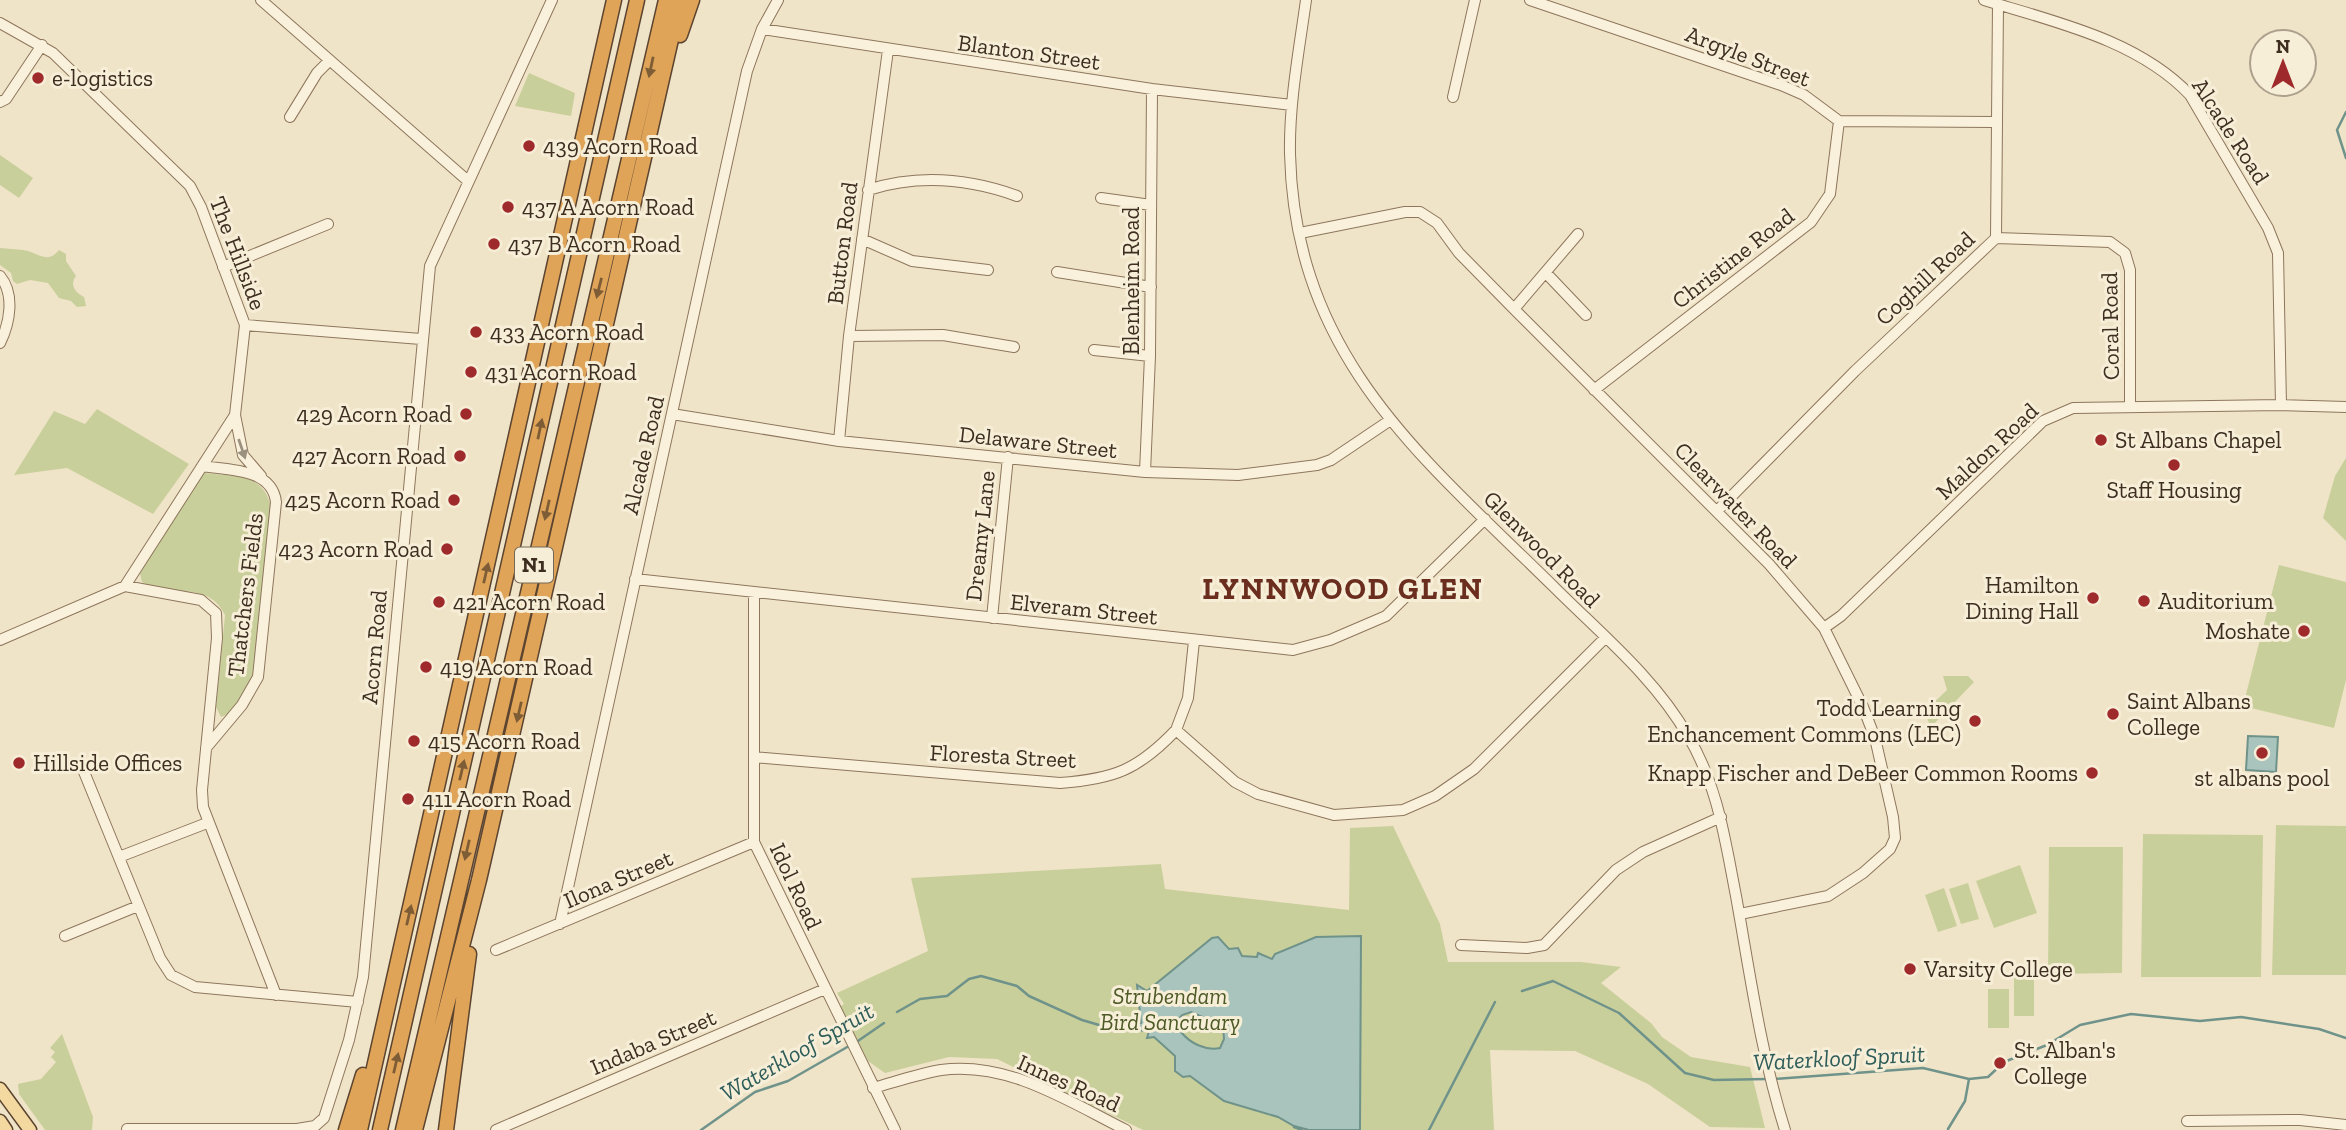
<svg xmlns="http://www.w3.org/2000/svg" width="2346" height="1130" font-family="'Zilla Slab',serif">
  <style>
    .green { fill: #c9cf9b }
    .water { fill: #a9c4bc; stroke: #6f938a; stroke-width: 2; fill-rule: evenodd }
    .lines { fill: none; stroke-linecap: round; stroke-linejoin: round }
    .stream { stroke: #6f938a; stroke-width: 2.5 }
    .minor-casing { stroke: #8d765c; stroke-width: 12 }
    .major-casing { stroke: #5b4430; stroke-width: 15 }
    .highway-casing { stroke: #5b4430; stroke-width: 17 }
    .minor { stroke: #faf1dc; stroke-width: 10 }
    .major { stroke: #f3d9a0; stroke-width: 12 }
    .highway { stroke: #e0a458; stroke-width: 14 }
    .oneway { fill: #7e5d36 }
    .oneway2 { fill: #9c907e }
    .poi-dot { fill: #9e2a2b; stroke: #f7eed8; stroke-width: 2.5 }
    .labels { text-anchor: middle; stroke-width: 6; stroke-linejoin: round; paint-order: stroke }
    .shield { fill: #f7eed8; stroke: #756857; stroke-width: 2 }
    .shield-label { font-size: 21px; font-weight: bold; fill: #3d2e20 }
    .street-label { font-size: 23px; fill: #3d2e20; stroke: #f7eed8 }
    .poi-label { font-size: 23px; fill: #3d2e20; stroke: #f7eed8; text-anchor: start }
    .park-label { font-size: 23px; font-style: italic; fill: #4d5a26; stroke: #f7eed8 }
    .water-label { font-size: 24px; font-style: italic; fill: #2f5d5a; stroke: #f7eed8 }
    .district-label { font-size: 30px; font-weight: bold; letter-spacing: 2px; fill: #6b2e1e; stroke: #f7eed8 }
  </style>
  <rect width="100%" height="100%" fill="#f0e4c8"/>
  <path class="green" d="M529 73 575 93 571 116 515 106Z
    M0 155 33 178 19 198 0 185Z
    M0 248C8 249 16 249 23 250 38 252 47 265 59 250L66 254V261L76 276C69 285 76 293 84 297L86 306 77 307 71 301 59 298 48 283 30 280 17 284 13 281 11 273 0 265Z
    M97 409 189 464 153 514 67 468 14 475 54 411 85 424Z
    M2346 458V541L2323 518 2335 476Z
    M204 473C235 477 263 472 271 507L253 682 233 712 221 717 216 707 225 615C208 579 169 599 142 582L140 574 196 480Z
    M2279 565 2346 582V680L2334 728 2243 706Z
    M1943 676H1968L1974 682 1931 727 1924 712 1947 690Z
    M2276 825 2346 826V975H2272Z
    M1393 826 1440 924 1448 962H1581L1621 967 1601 983 1651 1023 1662 1037 1691 1057 1750 1067 1765 1128 1710 1127 1648 1084 1575 1051 1490 1050 1494 1130H1143L997 1059 949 1057 885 1073 868 1061 839 1007 844 1004 837 993 928 951 911 878 1161 864 1165 889 1349 910 1350 828Z
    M2143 834 2263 835 2261 977H2141Z
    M2049 847H2123L2122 973 2048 974Z
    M2020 865 2037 913 1994 928 1976 881Z
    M1968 883 1979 919 1961 924 1949 889Z
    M1944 888 1957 926 1938 932 1925 895Z
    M2014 977H2034V1016H2014Z
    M1988 989H2009V1028H1988Z
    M62 1034 93 1117 92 1130H45L19 1094 18 1084 41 1079 56 1062 51 1057 55 1052 50 1048Z"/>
  <path class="water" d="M2248 736 2278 737 2276 772 2246 770Z
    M1361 936 1360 1130H1309L1294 1126 1278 1117 1224 1101 1190 1076 1183 1077 1175 1071V1056L1154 1037 1147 1038 1149 1031 1104 1028 1111 1024 1141 1023 1137 985 1147 991 1212 938 1218 937 1229 949 1238 948 1242 956 1257 957 1258 953 1272 959 1275 954 1316 937ZM1191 1012 1223 1026 1224 1039 1220 1048C1205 1051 1190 1043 1181 1032L1178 1020 1182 1015Z"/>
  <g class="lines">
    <path class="stream" d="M2346 112 2337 130 2346 158
      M1522 991 1553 981 1619 1013 1685 1073 1714 1080 1767 1079
      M897 1012 920 999 947 996 969 979 981 976 1017 986 1029 996 1082 1020 1106 1027
      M855 1043 884 1023
      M1773 1079 1923 1068 1969 1079 1988 1077 2004 1062 2047 1045 2080 1025 2131 1014 2200 1021 2241 1017 2319 1029 2346 1038
      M1294 1127 1302 1130
      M1948 1129 1965 1101 1969 1079
      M701 1130 755 1092 788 1081 849 1046
      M1429 1130 1495 1002"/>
    <g class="minor-casing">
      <path id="minor" d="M261 0 468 181
        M1306 0C1299 51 1289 103 1290 154 1295 358 1422 457 1554 587 1601 634 1655 678 1688 736 1718 786 1725 840 1736 896 1750 974 1761 1054 1785 1130
        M1530 0 1781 85 1804 95 1839 121 1995 122
        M1984 0C2055 22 2138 40 2190 95L2268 228 2278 253 2281 405
        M0 23 53 53 190 186 201 207 245 325 235 415 125 586 0 640
        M762 29 1152 89 1292 105
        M1453 97 1475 0
        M0 102 6 99 42 45
        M290 117 317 73 329 61
        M868 190C918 174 967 178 1017 196
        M1101 198 1151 205
        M1300 233 1405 212H1420L1437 223 1459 253 1514 309 1769 564 1824 628 1863 707 1875 738 1893 817 1895 838 1890 849 1863 873 1828 896 1740 914
        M1996 238 2110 242 2125 253 2130 270V406
        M862 239 912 261 988 270
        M223 267 328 224
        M1057 272 1151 287
        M1546 273 1586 315
        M0 276C15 294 10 323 0 343
        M1514 309 1578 234
        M245 325 421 339
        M849 336 943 335 1014 347
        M1094 350 1150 356
        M1594 390 1811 222 1830 194 1839 121
        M672 414 839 441 1145 472 1238 475 1317 465 1331 460 1389 421
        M235 415 243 455 261 476
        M839 441 849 336 888 50
        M202 466C228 470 272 468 276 502L258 677 242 705 206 748
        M1145 472 1150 356 1152 89
        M1717 511 1855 371 1996 238 1998 4
        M635 579 1293 650 1330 640 1386 616 1485 519
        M125 586 201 600 216 613 217 638 202 790 203 807 276 995
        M754 594V842L895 1130
        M992 618 1008 457
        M1824 628 1841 616 2043 421 2073 408 2281 405 2346 407
        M1176 730 1188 698 1194 641
        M754 757 1060 783C1114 779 1138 770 1176 730L1235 782 1258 794 1334 815 1403 810 1435 796 1474 769 1605 638
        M82 767 160 958 171 975 195 987 358 1002
        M119 857 207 823
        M560 924 747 71 762 29 778 0
        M65 936 138 906
        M1461 945 1527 948 1544 945 1616 870 1643 852 1721 817
        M496 950 754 842
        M873 1088C895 1082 918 1074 941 1070 1008 1061 1068 1101 1126 1130
        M2187 1121 2300 1120 2346 1125
        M127 1129H297L315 1126 324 1118 349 1040 363 977 430 266 552 0
        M496 1130 825 989"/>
    </g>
    <g class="major-casing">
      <path id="major" d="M0 1089 30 1130
        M0 1121 6 1130"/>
    </g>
    <g class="highway-casing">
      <path id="highway" d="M680 35 692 0
        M346 1130 363 1075
        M360 1130 614 0
        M380 1130 637 0
        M403 1130 666 0
        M415 1130 479 880 680 0
        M446 1130 469 954"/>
    </g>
    <use href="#minor" class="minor"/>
    <use href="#major" class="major"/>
    <use href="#highway" class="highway"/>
  </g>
  <defs><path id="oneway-solid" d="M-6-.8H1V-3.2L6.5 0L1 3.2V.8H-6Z" transform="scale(1.75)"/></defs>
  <g class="oneway">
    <use href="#oneway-solid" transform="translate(651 67) rotate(102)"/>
    <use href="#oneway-solid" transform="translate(599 288) rotate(104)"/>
    <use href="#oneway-solid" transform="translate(540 429) rotate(-78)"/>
    <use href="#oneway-solid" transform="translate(547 510) rotate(103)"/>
    <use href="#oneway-solid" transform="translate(486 573) rotate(-77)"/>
    <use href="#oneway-solid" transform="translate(519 712) rotate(103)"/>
    <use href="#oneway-solid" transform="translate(462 770) rotate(-77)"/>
    <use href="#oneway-solid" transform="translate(467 850) rotate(103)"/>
    <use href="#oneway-solid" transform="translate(409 915) rotate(-77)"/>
    <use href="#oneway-solid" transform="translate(396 1063) rotate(-77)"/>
  </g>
  <use class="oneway2" href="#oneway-solid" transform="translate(242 449) rotate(71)"/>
  <g class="poi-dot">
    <circle cx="38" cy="78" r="7"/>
    <circle cx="529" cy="146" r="7"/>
    <circle cx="508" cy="207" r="7"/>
    <circle cx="494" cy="244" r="7"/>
    <circle cx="476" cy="332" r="7"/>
    <circle cx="471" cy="372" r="7"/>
    <circle cx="466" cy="414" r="7"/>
    <circle cx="2101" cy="440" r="7"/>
    <circle cx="460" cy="456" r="7"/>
    <circle cx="2174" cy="465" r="7"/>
    <circle cx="454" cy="500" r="7"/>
    <circle cx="447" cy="549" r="7"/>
    <circle cx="2093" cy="598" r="7"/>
    <circle cx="2144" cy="601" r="7"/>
    <circle cx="439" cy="602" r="7"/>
    <circle cx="2304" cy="631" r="7"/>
    <circle cx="426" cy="667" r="7"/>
    <circle cx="2113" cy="714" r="7"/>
    <circle cx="1975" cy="721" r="7"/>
    <circle cx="414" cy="741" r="7"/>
    <circle cx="2262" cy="753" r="7"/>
    <circle cx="19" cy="763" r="7"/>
    <circle cx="2092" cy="773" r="7"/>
    <circle cx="408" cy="799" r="7"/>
    <circle cx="1910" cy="969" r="7"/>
    <circle cx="2000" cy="1063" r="7"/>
  </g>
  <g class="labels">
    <rect class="shield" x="515" y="547.5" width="38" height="35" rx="5"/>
    <g class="shield-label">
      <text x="534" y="572">N1</text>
    </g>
    <g class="street-label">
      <text transform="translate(1029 52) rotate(8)" y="8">Blanton Street</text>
      <text transform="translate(1748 56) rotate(21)" y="8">Argyle Street</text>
      <text transform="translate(2231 131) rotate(57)" y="8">Alcade Road</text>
      <text transform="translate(842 243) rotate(-83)" y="8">Button Road</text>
      <text transform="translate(238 253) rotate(69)" y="8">The Hillside</text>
      <text transform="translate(1733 258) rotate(-38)" y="8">Christine Road</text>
      <text transform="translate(1925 278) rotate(-43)" y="8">Coghill Road</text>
      <text transform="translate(1131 281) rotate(-90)" y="8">Blenheim Road</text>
      <text transform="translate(2110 326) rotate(-91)" y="8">Coral Road</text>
      <text transform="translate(1038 442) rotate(6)" y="8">Delaware Street</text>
      <text transform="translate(1987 451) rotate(-43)" y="8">Maldon Road</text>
      <text transform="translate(643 455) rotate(-77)" y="8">Alcade Road</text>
      <text transform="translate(1736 505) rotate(46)" y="8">Clearwater Road</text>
      <text transform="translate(980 536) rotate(-84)" y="8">Dreamy Lane</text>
      <text transform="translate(1542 549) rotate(45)" y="8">Glenwood Road</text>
      <text transform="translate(245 595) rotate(-83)" y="8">Thatchers Fields</text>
      <text transform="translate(1084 609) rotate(6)" y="8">Elveram Street</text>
      <text transform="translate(374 647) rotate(-85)" y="8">Acorn Road</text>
      <text transform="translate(1003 756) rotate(3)" y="8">Floresta Street</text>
      <text transform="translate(618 879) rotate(-23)" y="8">Ilona Street</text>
      <text transform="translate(796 886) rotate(65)" y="8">Idol Road</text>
      <text transform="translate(653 1042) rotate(-23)" y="8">Indaba Street</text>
      <text transform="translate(1069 1083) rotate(24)" y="8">Innes Road</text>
    </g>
    <g class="poi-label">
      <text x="52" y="86">e-logistics</text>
      <text x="543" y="154">439 Acorn Road</text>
      <text x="522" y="215">437 A Acorn Road</text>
      <text x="508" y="252">437 B Acorn Road</text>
      <text x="490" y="340">433 Acorn Road</text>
      <text x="485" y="380">431 Acorn Road</text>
      <text x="452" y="422" text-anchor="end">429 Acorn Road</text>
      <text x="2115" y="448">St Albans Chapel</text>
      <text x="446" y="464" text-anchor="end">427 Acorn Road</text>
      <text x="2174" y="498" text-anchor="middle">Staff Housing</text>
      <text x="440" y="508" text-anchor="end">425 Acorn Road</text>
      <text x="433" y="557" text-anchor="end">423 Acorn Road</text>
      <text x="2079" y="593" text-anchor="end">Hamilton<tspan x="2079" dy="26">Dining Hall</tspan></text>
      <text x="2158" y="609">Auditorium</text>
      <text x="453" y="610">421 Acorn Road</text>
      <text x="2290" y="639" text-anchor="end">Moshate</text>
      <text x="440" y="675">419 Acorn Road</text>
      <text x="2127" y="709">Saint Albans<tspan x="2127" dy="26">College</tspan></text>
      <text x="1961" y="716" text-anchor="end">Todd Learning<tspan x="1961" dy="26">Enchancement Commons (LEC)</tspan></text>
      <text x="428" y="749">415 Acorn Road</text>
      <text x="33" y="771">Hillside Offices</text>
      <text x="2078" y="781" text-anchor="end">Knapp Fischer and DeBeer Common Rooms</text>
      <text x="2262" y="786" text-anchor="middle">st albans pool</text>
      <text x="422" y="807">411 Acorn Road</text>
      <text x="1924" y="977">Varsity College</text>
      <text x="2014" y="1058">St. Alban's<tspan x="2014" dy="26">College</tspan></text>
    </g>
    <g class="park-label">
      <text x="1170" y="1004">Strubendam<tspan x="1170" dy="26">Bird Sanctuary</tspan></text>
    </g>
    <g class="water-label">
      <text transform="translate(797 1052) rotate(-30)" y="8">Waterkloof Spruit</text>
      <text transform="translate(1839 1058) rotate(-3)" y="8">Waterkloof Spruit</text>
    </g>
    <g class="district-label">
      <text x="1343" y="599">LYNNWOOD GLEN</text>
    </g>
  </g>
  <g transform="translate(2283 63)"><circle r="33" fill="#f7eed8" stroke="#ada18e" stroke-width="2"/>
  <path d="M0-5L12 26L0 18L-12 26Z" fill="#9e2a2b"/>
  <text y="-10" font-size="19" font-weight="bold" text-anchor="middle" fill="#3d2e20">N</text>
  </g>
</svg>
